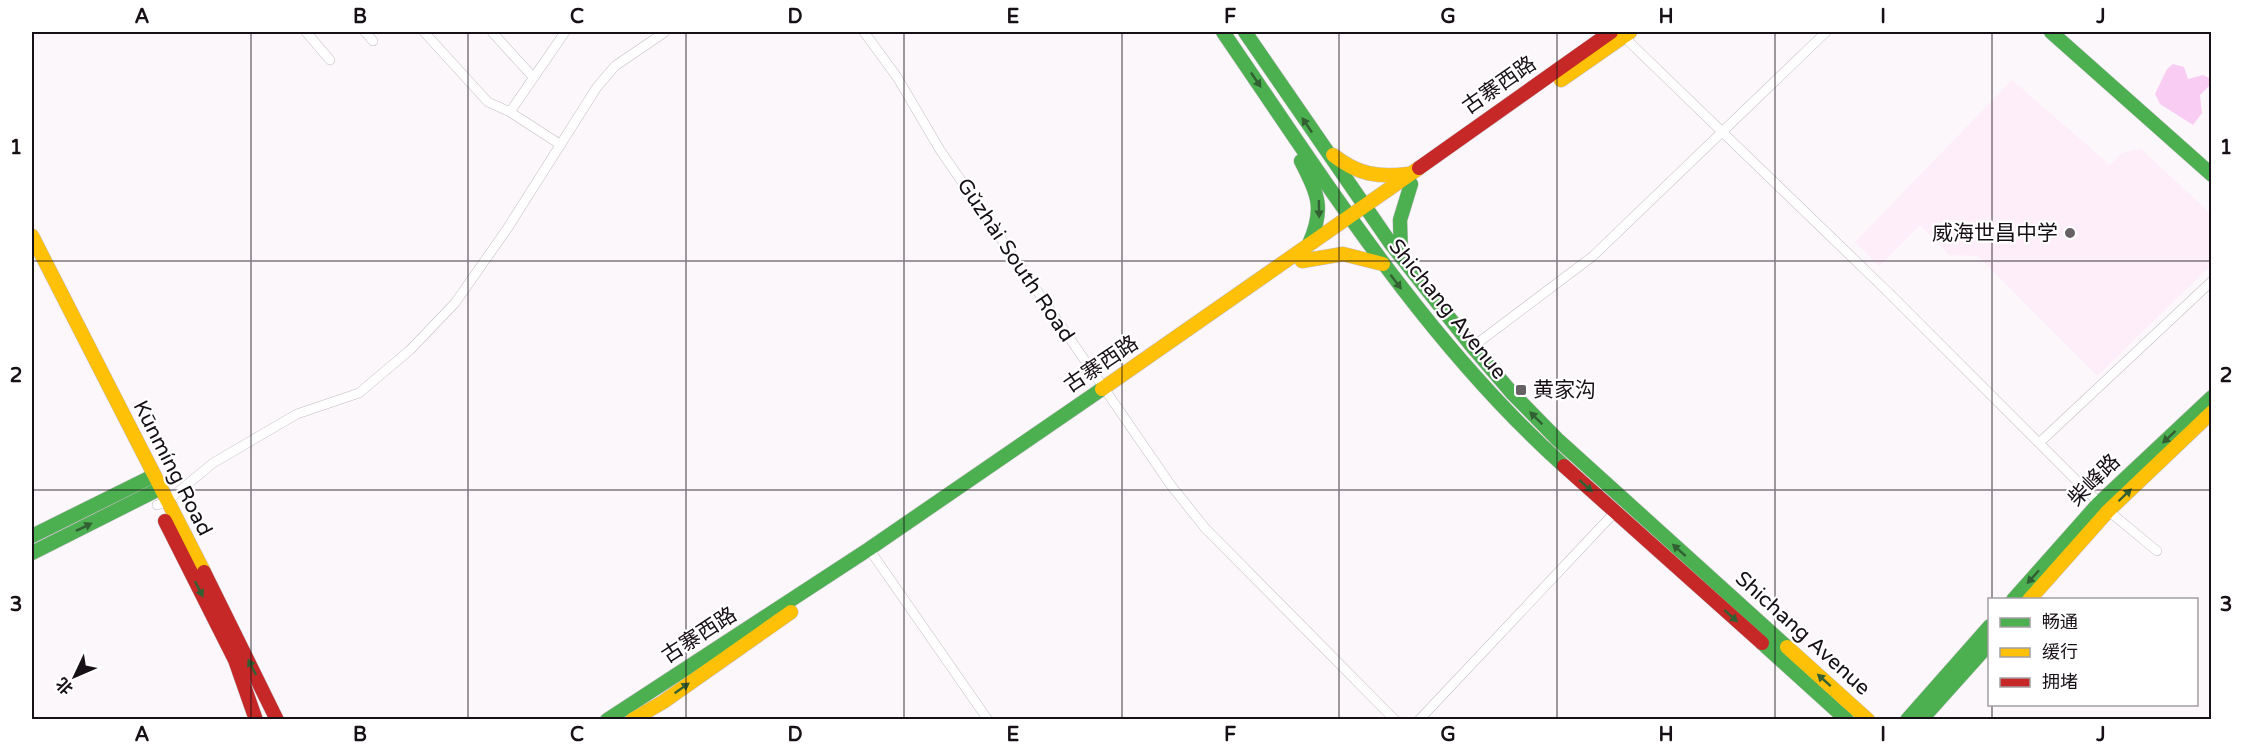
<svg xmlns="http://www.w3.org/2000/svg" width="2243" height="751" font-family="'Varela Round','Noto Sans SC',sans-serif">
  <style>
    .built { fill: #fdeefa }
    .water { fill: #f9cdf3 }
    .lines { fill: none; stroke-linecap: round; stroke-linejoin: round }
    .street-casing { stroke: #c3bdc2; stroke-width: 10 }
    .fast-casing { stroke: #c3bdc2; stroke-width: 15 }
    .slow-casing { stroke: #c3bdc2; stroke-width: 15 }
    .jam-casing { stroke: #c3bdc2; stroke-width: 15 }
    .street { stroke: #fffefe; stroke-width: 9 }
    .fast { stroke: #4caf50; stroke-width: 14 }
    .slow { stroke: #ffc107; stroke-width: 14 }
    .jam { stroke: #c62828; stroke-width: 14 }
    .oneway { fill: #326033 }
    .grid { fill: none; stroke: #171016; stroke-width: 1.5; stroke-opacity: 0.55 }
    .poi-dot { fill: #676166; stroke: #fff; stroke-width: 2 }
    .labels { text-anchor: middle; stroke-width: 4.5; stroke-linejoin: round; paint-order: stroke }
    .street-label { font-size: 21px; fill: #171016; stroke: #fff }
    .poi-label { font-size: 21px; fill: #171016; stroke: #fff; text-anchor: end }
    .neatline { fill: none; stroke: #171016; stroke-width: 2 }
    .grid-label { font-size: 20px; text-anchor: middle; font-weight: bold; fill: #171016 }
  </style>
  <rect width="100%" height="100%" fill="#fcf7fb"/>
  <path class="built" d="M2012 80 2110 165 2122 153 2141 149 2211 214V265L2097 376 1978 256 1949 255 1920 225 1879 266 1855 242Z"/>
  <path class="water" d="M2173 64 2184 67 2188 79 2203 75 2211 79V84L2200 95 2202 113 2193 125 2160 104 2155 94 2167 69Z"/>
  <g class="lines">
    <g class="street-casing">
      <path id="street" d="M306 32 330 60
        M365 32 373 41
        M424 32 488 102 510 112 561 145
        M492 32 533 77
        M864 32 897 77 940 150 1170 484 1205 528 1395 720
        M1622 35 1889 293 2099 503 2157 551
        M510 112 565 32
        M1471 348 1593 256 1826 32
        M2039 443 2212 281
        M157 505 166 502 213 463 297 414 359 393 410 350 455 303 507 229 597 87 615 66 665 32
        M869 549 988 720
        M1419 720 1615 512"/>
    </g>
    <g class="fast-casing">
      <path id="fast" d="M1223 32C1327 184 1426 342 1564 466
        M1245 32 1391 244 1470 344 1512 393 1557 439 1787 647
        M2051 32 2212 175
        M1301 161C1318 195 1325 208 1309 244
        M1401 257 1400 220 1411 184
        M32 536 153 476
        M32 553 159 489
        M2013 600 2099 503 2212 397
        M1762 643 1847 720
        M607 720 869 549 1102 389
        M1907 720 1990 626
        M1921 720 1990 643"/>
    </g>
    <g class="slow-casing">
      <path id="slow" d="M1561 80 1630 32
        M1333 155C1357 174 1378 178 1408 174
        M32 236 204 572
        M1302 261 1343 254 1383 264
        M1102 389 1419 168
        M2029 600 2108 511 2212 412
        M1787 647 1868 720
        M632 720 663 702 791 612"/>
    </g>
    <g class="jam-casing">
      <path id="jam" d="M1419 168 1611 32
        M1564 466 1762 643
        M165 521 235 660 256 720
        M204 572 277 720"/>
    </g>
    <use href="#street" class="street"/>
    <use href="#fast" class="fast"/>
    <use href="#slow" class="slow"/>
    <use href="#jam" class="jam"/>
  </g>
  <defs><path id="oneway-solid" d="M-6-.8H1V-3.2L6.5 0L1 3.2V.8H-6Z" transform="scale(1.5)"/></defs>
  <g class="oneway">
    <use href="#oneway-solid" transform="translate(1256 80) rotate(56)"/>
    <use href="#oneway-solid" transform="translate(1307 125) rotate(-124)"/>
    <use href="#oneway-solid" transform="translate(1319 209) rotate(89)"/>
    <use href="#oneway-solid" transform="translate(1396 282) rotate(53)"/>
    <use href="#oneway-solid" transform="translate(1536 418) rotate(-135)"/>
    <use href="#oneway-solid" transform="translate(2169 437) rotate(137)"/>
    <use href="#oneway-solid" transform="translate(1586 486) rotate(42)"/>
    <use href="#oneway-solid" transform="translate(2125 495) rotate(-44)"/>
    <use href="#oneway-solid" transform="translate(84 527) rotate(-26)"/>
    <use href="#oneway-solid" transform="translate(1679 550) rotate(-138)"/>
    <use href="#oneway-solid" transform="translate(2033 577) rotate(132)"/>
    <use href="#oneway-solid" transform="translate(199 589) rotate(63)"/>
    <use href="#oneway-solid" transform="translate(1731 616) rotate(42)"/>
    <use href="#oneway-solid" transform="translate(252 667) rotate(-116)"/>
    <use href="#oneway-solid" transform="translate(1824 680) rotate(-138)"/>
    <use href="#oneway-solid" transform="translate(682 688) rotate(-35)"/>
  </g>
  <path class="grid" d="M251 32V720M468 32V720M686 32V720M904 32V720M1122 32V720M1339 32V720M1557 32V720M1775 32V720M1992 32V600M32 261H2212M32 490H2212M1992 704V720"/>
  <g class="poi-dot">
    <circle cx="2070" cy="233" r="6"/>
    <rect x="1515" y="384" width="12" height="12" rx="3"/>
  </g>
  <g class="labels">
    <g class="street-label">
      <text transform="translate(1499 85) rotate(-35)" y="7">古寨西路</text>
      <text transform="translate(1016 260) rotate(56)" y="7">Gǔzhài South Road</text>
      <text transform="translate(1448 309) rotate(51)" y="7">Shichang Avenue</text>
      <text transform="translate(1101 364) rotate(-34)" y="7">古寨西路</text>
      <text transform="translate(173 468) rotate(63)" y="7">Kūnmíng Road</text>
      <text transform="translate(2094 480) rotate(-45)" y="7">柴峰路</text>
      <text transform="translate(1803 633) rotate(42)" y="7">Shichang Avenue</text>
      <text transform="translate(699 635) rotate(-33)" y="7">古寨西路</text>
    </g>
    <g class="poi-label">
      <text x="2058" y="240">威海世昌中学</text>
      <text x="1533" y="397" text-anchor="start">黄家沟</text>
    </g>
  </g>
  <rect width="2243" height="751" fill="none" stroke="#ffffff" stroke-width="66"/>
  <rect x="1988" y="598" width="210" height="108" fill="#ffffff" stroke="#a29fa2" stroke-width="1.5"/>
  <rect x="2000" y="618" width="30" height="9" fill="#4caf50" stroke="#a29fa2" stroke-width="1.5"/>
  <text x="2042" y="628" font-size="18" fill="#171016">畅通</text>
  <rect x="2000" y="648" width="30" height="9" fill="#ffc107" stroke="#a29fa2" stroke-width="1.5"/>
  <text x="2042" y="658" font-size="18" fill="#171016">缓行</text>
  <rect x="2000" y="678" width="30" height="9" fill="#c62828" stroke="#a29fa2" stroke-width="1.5"/>
  <text x="2042" y="688" font-size="18" fill="#171016">拥堵</text>
  <g transform="translate(75 676) rotate(226)" stroke="#ffffff" stroke-width="4.5" paint-order="stroke">
  <path d="M0-4.5L10 22L0 15L-10 22Z" fill="#171016"/>
  <text y="-9" font-size="16" font-weight="bold" text-anchor="middle" fill="#171016">北</text>
  </g>
  <rect x="33" y="33" width="2177" height="685" class="neatline"/>
  <g class="grid-label">
    <text x="142" y="23">A</text>
    <text x="360" y="23">B</text>
    <text x="577" y="23">C</text>
    <text x="795" y="23">D</text>
    <text x="1013" y="23">E</text>
    <text x="1230" y="23">F</text>
    <text x="1448" y="23">G</text>
    <text x="1666" y="23">H</text>
    <text x="1883" y="23">I</text>
    <text x="2101" y="23">J</text>
    <text x="16" y="154">1</text>
    <text x="2226" y="154">1</text>
    <text x="16" y="382">2</text>
    <text x="2226" y="382">2</text>
    <text x="16" y="611">3</text>
    <text x="2226" y="611">3</text>
    <text x="142" y="741">A</text>
    <text x="360" y="741">B</text>
    <text x="577" y="741">C</text>
    <text x="795" y="741">D</text>
    <text x="1013" y="741">E</text>
    <text x="1230" y="741">F</text>
    <text x="1448" y="741">G</text>
    <text x="1666" y="741">H</text>
    <text x="1883" y="741">I</text>
    <text x="2101" y="741">J</text>
  </g>
</svg>
